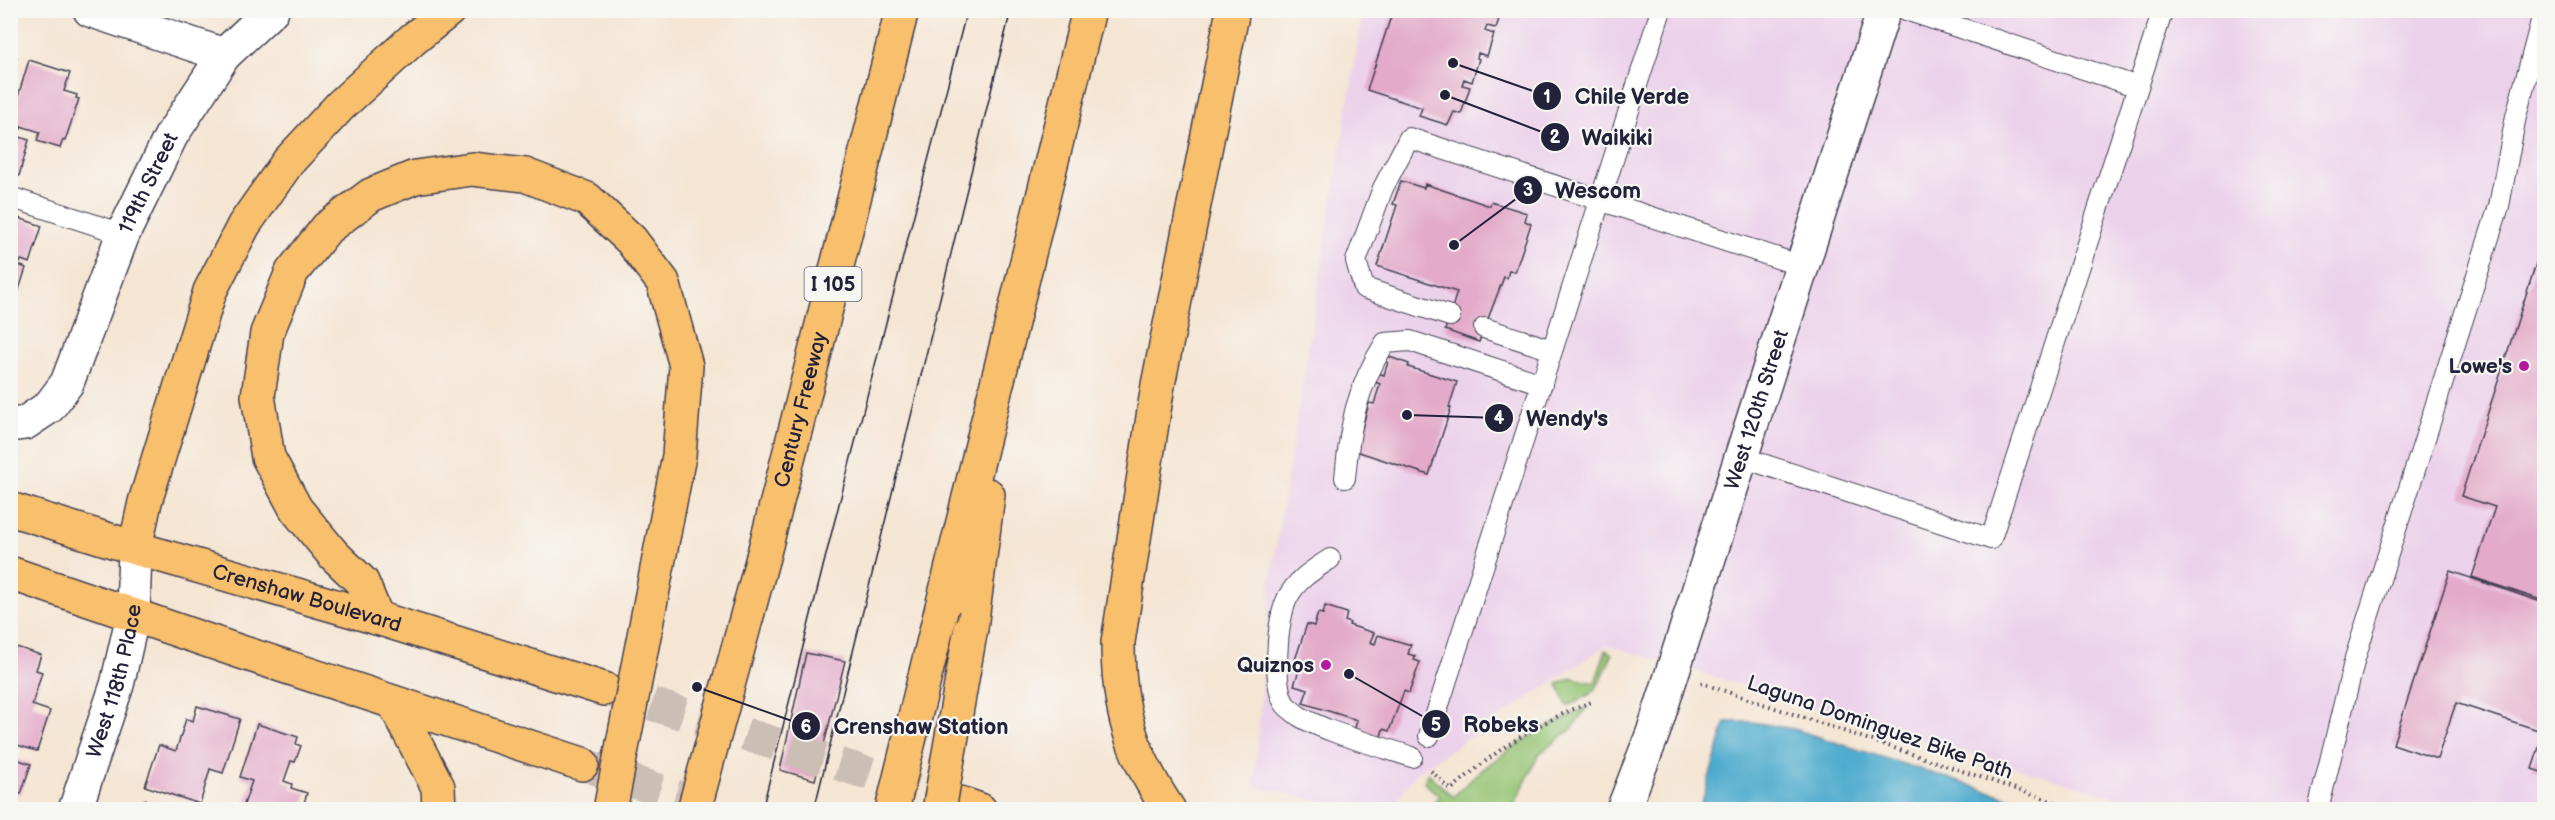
<svg xmlns="http://www.w3.org/2000/svg" width="2555" height="820" font-family="'Balsamiq Sans',sans-serif">
  <style>
    .built { fill: #ecd1ea }
    .green { fill: #95c473; stroke: #5c7357; stroke-width: 1.5 }
    .water { fill: #50acce; stroke: #396784; stroke-width: 1.5 }
    .building { fill: #e3aac9 }
    .lines { fill: none; stroke-linecap: round; stroke-linejoin: round }
    .primary-tunnel { stroke: #cbbeb5; stroke-width: 33; stroke-dasharray: 33 16; stroke-linecap: butt }
    .service-casing { stroke: #423f52; stroke-width: 22 }
    .minor-casing { stroke: #423f52; stroke-width: 36 }
    .tertiary-casing { stroke: #423f52; stroke-width: 36 }
    .primary-casing { stroke: #423f52; stroke-width: 36 }
    .motorway-casing { stroke: #423f52; stroke-width: 36 }
    .path { stroke: #423f52; stroke-width: 4; stroke-dasharray: 1.5 4.5; stroke-linecap: butt }
    .service { stroke: #fff; stroke-width: 20 }
    .minor { stroke: #fff; stroke-width: 33 }
    .tertiary { stroke: #fff; stroke-width: 33 }
    .primary { stroke: #f8bf6c; stroke-width: 33 }
    .motorway { stroke: #f8bf6c; stroke-width: 33 }
    .tram { stroke: #22223b; stroke-width: 1.5 }
    .motorway-bridge-casing { stroke: #423f52; stroke-width: 36; stroke-linecap: butt }
    .motorway-bridge { stroke: #f8bf6c; stroke-width: 33 }
    .poi-dot { fill: #b5179e; stroke: #f6f6f2; stroke-width: 2 }
    .labels { text-anchor: middle; stroke-width: 4.5; stroke-linejoin: round; paint-order: stroke }
    .shield { fill: #f6f6f2; stroke: #626272; stroke-width: 1.5 }
    .shield-label { font-size: 20px; font-weight: bold; fill: #22223b }
    .street-label { font-size: 21px; fill: #22223b; stroke: #f6f6f2 }
    .poi-label { font-size: 21px; font-weight: bold; fill: #22223b; stroke: #f6f6f2; text-anchor: end }
    .leader { fill: none; stroke: #22223b; stroke-width: 2 }
    .callout-dot { fill: #22223b; stroke: #f6f6f2; stroke-width: 2 }
    .mark-label { font-size: 18px; text-anchor: middle; font-weight: bold; fill: #fff }
    .callout-label { font-size: 22px; text-anchor: middle; font-weight: bold; fill: #22223b; stroke: #f6f6f2; stroke-width: 4.5; stroke-linejoin: round; paint-order: stroke }
  </style>
  <rect width="100%" height="100%" fill="#f6f6f2"/>
  <filter id="ink" filterUnits="userSpaceOnUse"><feTurbulence type="fractalNoise" baseFrequency=".0167" numOctaves="2"/><feDisplacementMap in="SourceGraphic" scale="12" xChannelSelector="R" yChannelSelector="G"/><feConvolveMatrix kernelMatrix="1 2 1 2 8 2 1 2 1" color-interpolation-filters="sRGB"/></filter>
  <filter id="wash" filterUnits="userSpaceOnUse"><feTurbulence type="fractalNoise" baseFrequency=".008" numOctaves="4" result="noise"/><feDisplacementMap in="SourceGraphic" scale="24" xChannelSelector="R" yChannelSelector="G"/><feGaussianBlur stdDeviation="1.35" result="paint"/><feColorMatrix in="noise" values="0 0 0 0 0 0 0 0 0 0 0 0 0 0 0 0 0 1.4 0 .05"/><feComposite in="paint" operator="in"/></filter>
  <g filter="url(#wash)">
    <rect width="100%" height="100%" fill="#f5e5d3"/>
    <path class="built" d="M1363 11H2544V809H2155L1607 645 1416 773 1391 809H1353L1254 786 1271 577Z"/>
    <path class="green" d="M1606 650 1612 654C1599 685 1600 693 1567 706L1558 684 1572 678 1595 683Z
      M1584 708H1586L1573 728 1539 754 1512 809H1428L1439 796 1424 782 1428 773 1453 797C1479 770 1506 750 1538 732 1553 723 1569 717 1584 708Z"/>
    <path class="water" d="M1726 722H1752L1794 729 2044 809 1762 810 1725 803 1701 805Z"/>
    <g id="blocks">
      <path class="building" d="M1393 10H1502L1496 28 1487 26 1485 31 1494 34 1487 56 1478 53 1477 58 1479 59 1472 82 1464 79 1462 85 1470 87 1461 114 1454 112 1448 125 1419 116 1422 108 1367 90Z
        M10 55 17 57 11 77H10Z
        M29 60 70 73 64 91 77 95 76 98 79 99 65 141 63 140 60 148 37 141 40 132 21 126V129L13 126V124L10 123Z
        M10 134 29 140 19 176 10 173Z
        M1401 181 1424 188 1425 184 1490 206 1491 202 1527 213 1525 221 1531 224 1515 272 1509 270 1507 278 1504 277 1479 342 1445 330 1457 292 1377 266 1397 205 1393 204Z
        M10 215 42 226 30 263 21 260 19 265 26 268 11 314Z
        M2544 239V601L2472 577 2495 507 2461 496Z
        M1387 356 1409 364 1408 367 1457 382 1449 407 1451 408 1429 475 1356 451 1369 403 1374 404 1380 384 1375 382 1378 373 1384 375 1388 362 1385 361Z
        M2450 571 2544 603V711L2538 730 2456 703 2437 759 2393 744Z
        M1325 606 1347 613 1345 621 1350 623 1349 625 1374 633 1370 642 1375 644 1378 635 1411 645 1408 654 1415 656 1414 660 1420 662 1409 693 1404 691 1389 731 1383 729 1380 740 1354 732 1357 720 1303 703 1308 689 1294 685 1301 665 1294 663 1307 624 1314 626 1318 613 1323 614Z
        M10 645 41 655 36 670 42 672 32 705 50 711 37 751 10 743Z
        M806 653 845 661 815 780 780 770Z
        M197 706 240 719 223 773 210 769 200 804 145 786 159 745 176 751 186 719 193 721Z
        M257 724 298 737 296 744 301 746 295 762 291 761 284 781 292 784 291 788 307 793 302 810H242L252 781 240 777Z
        M2544 732V773L2532 769Z
        M10 757 31 764 21 794 10 791Z
        M144 800 172 809 171 810H141Z"/>
    </g>
  </g>
  <g filter="url(#ink)">
    <use href="#blocks" fill-opacity="0" stroke="#423f52" stroke-width="1.5"/>
    <g class="lines">
      <path class="primary-tunnel" d="M605 689 960 803
        M582 764 717 810"/>
      <g class="service-casing">
        <path id="service" d="M1906 10 2138 87
          M10 197 123 234
          M1450 316 1364 288 1356 261 1383 188 1409 138 1802 266
          M1484 328 1552 350
          M1741 457 1991 539 2163 10
          M1345 478C1350 425 1356 389 1385 343L1410 341 1542 384
          M1330 559C1313 570 1296 580 1287 599 1277 620 1272 685 1285 704 1288 708 1295 713 1299 716 1327 733 1380 746 1412 757
          M1429 736 1661 10
          M2318 810 2355 658 2499 206 2516 116 2544 10"/>
      </g>
      <g class="minor-casing">
        <g id="minor">
          <path d="M90 10 224 55"/>
          <path id="s1" d="M10 425 25 423 49 407 67 383 123 234 171 136 224 55 272 10"/>
          <path id="s2" d="M75 810 117 685 133 615 135 548"/>
        </g>
      </g>
      <g class="tertiary-casing">
        <g id="tertiary">
          <path id="s3" d="M1623 810 1653 733 1884 10"/>
        </g>
      </g>
      <g class="primary-casing">
        <g id="primary">
          <path id="s4" d="M10 509 135 548 377 618 604 689"/>
          <path d="M10 573 238 651 582 764"/>
          <path d="M960 803 980 810"/>
        </g>
      </g>
      <g class="motorway-casing">
        <g id="motorway">
          <path d="M135 548 145 502 210 291 244 225 288 162 341 105 412 40 449 10"/>
          <path id="s5" d="M763 557 902 10"/>
          <path d="M942 607 1089 10"/>
          <path d="M377 618 362 582 333 554 296 509 268 457 258 396 267 333 292 272 327 228 371 195 415 177 472 169 525 175 587 199 631 240 663 282 686 366 679 456 664 533"/>
          <path d="M971 628 988 495"/>
          <path d="M394 703 438 787 439 810"/>
          <path d="M1169 810C1131 753 1118 710 1118 642L1158 385 1233 10"/>
        </g>
      </g>
      <path class="path" d="M1701 683 2078 810
        M1431 771 1451 790C1494 751 1539 721 1594 701"/>
      <use href="#service" class="service"/>
      <use href="#minor" class="minor"/>
      <use href="#tertiary" class="tertiary"/>
      <use href="#primary" class="primary"/>
      <use href="#motorway" class="motorway"/>
      <path class="tram" d="M762 810 830 539 967 10
        M814 810 1011 10"/>
      <g class="motorway-bridge-casing">
        <path id="motorway-bridge" d="M610 810 664 533
          M694 810 763 557
          M892 810 942 607
          M939 810 971 628"/>
      </g>
      <use href="#motorway-bridge" class="motorway-bridge"/>
    </g>
  </g>
  <g class="poi-dot">
    <circle cx="2524" cy="366" r="6"/>
    <circle cx="1326" cy="665" r="6"/>
  </g>
  <g class="labels">
    <rect class="shield" x="804.5" y="267" width="57" height="34" rx="4.5"/>
    <g class="shield-label">
      <text x="833" y="291">I 105</text>
    </g>
    <g class="street-label">
      <text dy="7" stroke="none"><textPath href="#s1" startOffset="290">119th Street</textPath></text>
      <text dy="7" stroke="none"><textPath href="#s5" startOffset="152">Century Freeway</textPath></text>
      <text dy="7" stroke="none"><textPath href="#s3" startOffset="422">West 120th Street</textPath></text>
      <text dy="7" stroke="none"><textPath href="#s4" startOffset="310">Crenshaw Boulevard</textPath></text>
      <text dy="7" stroke="none"><textPath href="#s2" startOffset="135">West 118th Place</textPath></text>
      <text transform="translate(1880 727) rotate(19)" y="7">Laguna Dominguez Bike Path</text>
    </g>
    <g class="poi-label">
      <text x="2512" y="373">Lowe's</text>
      <text x="1314" y="672">Quiznos</text>
    </g>
  </g>
  <path class="leader" d="M1453 63L1547 96M1445 95L1555 137M1454 245L1528 190M1407 415L1499 418M1349 674L1436 724M697 687L806 726"/>
  <g class="callout-dot">
    <circle cx="1453" cy="63" r="6"/>
    <circle cx="1445" cy="95" r="6"/>
    <circle cx="1454" cy="245" r="6"/>
    <circle cx="1407" cy="415" r="6"/>
    <circle cx="1349" cy="674" r="6"/>
    <circle cx="697" cy="687" r="6"/>
    <circle cx="1547" cy="96" r="15"/>
    <circle cx="1555" cy="137" r="15"/>
    <circle cx="1528" cy="190" r="15"/>
    <circle cx="1499" cy="418" r="15"/>
    <circle cx="1436" cy="724" r="15"/>
    <circle cx="806" cy="726" r="15"/>
  </g>
  <g class="mark-label">
    <text x="1547" y="103">1</text>
    <text x="1555" y="143">2</text>
    <text x="1528" y="196">3</text>
    <text x="1499" y="424">4</text>
    <text x="1436" y="731">5</text>
    <text x="806" y="733">6</text>
  </g>
  <g class="callout-label">
    <text x="1632" y="104">Chile Verde</text>
    <text x="1617" y="145">Waikiki</text>
    <text x="1598" y="198">Wescom</text>
    <text x="1567" y="426">Wendy's</text>
    <text x="1501" y="732">Robeks</text>
    <text x="921" y="734">Crenshaw Station</text>
  </g>
  <rect width="2555" height="820" fill="none" stroke="#f6f6f2" stroke-width="36"/>
</svg>
